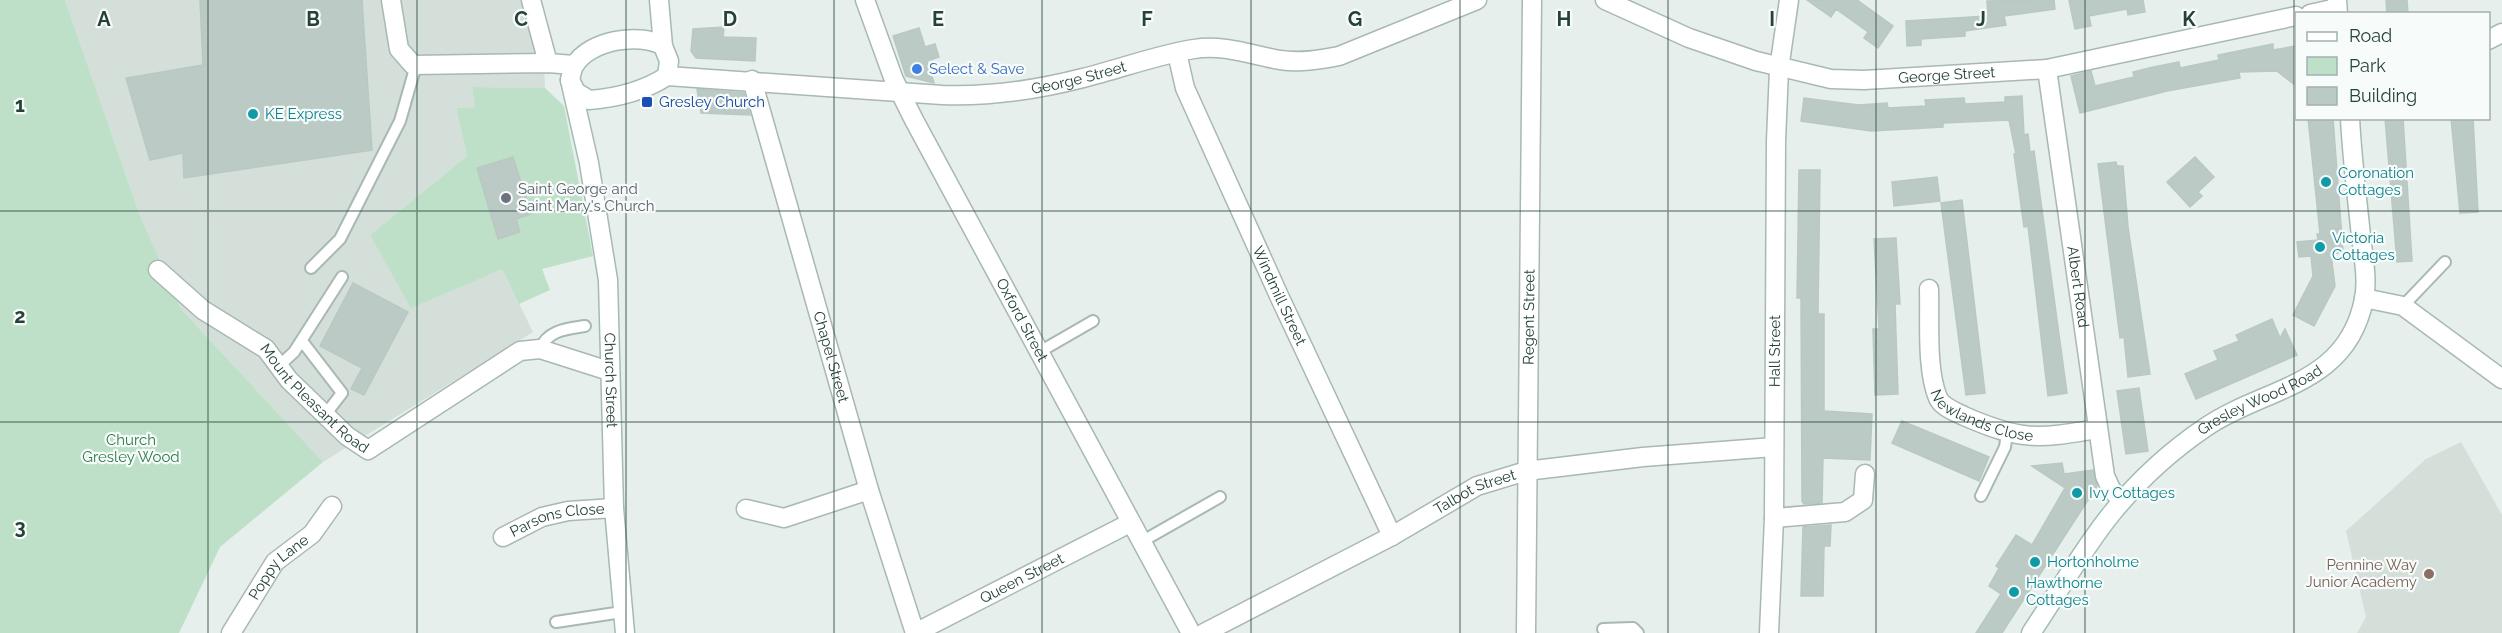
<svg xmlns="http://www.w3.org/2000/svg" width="2502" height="633" font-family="Raleway,sans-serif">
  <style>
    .built { fill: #d4dfda }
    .green { fill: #bfe0c8 }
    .building { fill: #bbcac4; stroke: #b8c9c2; stroke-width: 1.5 }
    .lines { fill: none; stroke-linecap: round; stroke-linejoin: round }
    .lane-casing { stroke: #a8b8b2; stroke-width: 14 }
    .street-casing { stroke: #a8b8b2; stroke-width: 21 }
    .secondary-casing { stroke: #a4bbb3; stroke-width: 21 }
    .lane { stroke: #fff; stroke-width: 10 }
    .street { stroke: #fff; stroke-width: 18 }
    .secondary { stroke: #fff; stroke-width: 18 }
    .grid { fill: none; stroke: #24423a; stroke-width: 1.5; stroke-opacity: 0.55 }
    .shop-dot { fill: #3f7fe0; stroke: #f7fbf9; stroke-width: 2 }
    .transit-dot { fill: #1a4fb4; stroke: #f7fbf9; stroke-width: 2 }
    .culture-dot { fill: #0f9aa8; stroke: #f7fbf9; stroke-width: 2 }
    .worship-dot { fill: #6b7280; stroke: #f7fbf9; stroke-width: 2 }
    .education-dot { fill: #8d6e63; stroke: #f7fbf9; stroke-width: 2 }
    .labels { text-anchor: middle; stroke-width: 4.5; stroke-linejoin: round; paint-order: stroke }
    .shop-label { font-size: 15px; fill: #366cbe; stroke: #f7fbf9; text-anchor: start }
    .street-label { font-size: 15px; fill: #24423a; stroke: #f7fbf9 }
    .transit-label { font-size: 15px; fill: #164399; stroke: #f7fbf9; text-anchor: start }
    .culture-label { font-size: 15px; fill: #0d838f; stroke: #f7fbf9; text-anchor: start }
    .worship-label { font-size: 15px; fill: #5b616d; stroke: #f7fbf9; text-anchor: start }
    .park-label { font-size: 15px; fill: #2d7a4b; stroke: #f7fbf9 }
    .education-label { font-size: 15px; fill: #785e54; stroke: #f7fbf9; text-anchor: end }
    .grid-label { font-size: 20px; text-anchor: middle; font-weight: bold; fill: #24423a; stroke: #f7fbf9; stroke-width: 4.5; stroke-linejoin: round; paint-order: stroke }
  </style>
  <rect width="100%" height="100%" fill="#e6efeb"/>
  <path class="built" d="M65 0H536L543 41 545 88 472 87 475 107 456 108 467 156 370 235 502 269 533 332 323 462 181 309 139 213Z
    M2461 442 2502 515V633H2357L2366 617 2346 531 2426 459Z"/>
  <path class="green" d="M0 0H65L139 213 181 309 323 462 220 547 179 633H0Z
    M472 87 545 88 564 106 593 256 542 269 550 290 519 304 502 269 411 308 370 235 467 156 456 108 475 107Z"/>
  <path class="building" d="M200 0H362L372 150 184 178 183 153 150 160 126 78 203 65Z
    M1807 0H1857L1893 26 1878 48 1864 38 1868 32 1836 9 1831 17Z
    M2054 0 2055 9 2004 16 2006 25 1965 31V36L1921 39V45L1907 46 1906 21 1988 16 1987 1Z
    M2069 0H2143L2145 12 2128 15 2127 9 2089 16 2091 26 2075 29Z
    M2386 0H2407L2408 14H2387Z
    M724 27 723 37 756 38 755 61 696 58 691 51 693 29Z
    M919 28 925 47 935 44 939 57 927 61 934 83 906 76 893 36Z
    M2273 44V50L2296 46V86L2277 71 2239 72 2240 78 2167 91 2080 113 2071 76 2091 71 2095 86 2134 77 2133 72 2149 68 2179 62 2180 68 2219 60 2218 55Z
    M697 89 744 93 750 115 701 113Z
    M2022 96 2024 135 2028 134 2030 152 2034 151 2067 393 2048 396 2028 226 2024 227 2014 154H2016L2009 120 1943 123V127L1871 131 1801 121 1804 98 1859 105 1887 103 1888 108 1926 106 1925 100 1964 98 1965 104 2005 102V97Z
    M2308 118H2333L2343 252 2331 254 2335 286 2314 326 2293 315 2313 276 2311 256 2299 257 2297 242 2318 240 2317 234H2320Z
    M2385 118H2403L2412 261 2397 262Z
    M2451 118H2473L2478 212 2460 213Z
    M513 157 531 214 516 219 520 232 498 239 477 168Z
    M2195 157 2214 177 2198 192 2202 196 2190 207 2167 182Z
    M2116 162 2117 166H2123L2128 227 2150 374 2128 377 2124 337 2120 338 2098 164Z
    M1799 170H1820L1818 314H1824V411L1872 414 1870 460 1823 458 1822 503 1804 504 1802 501 1801 298H1797Z
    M1937 177 1940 201 1894 206 1892 182Z
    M1962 200 1985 393 1966 395 1941 203Z
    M1896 238 1900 304H1895L1898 394 1875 395 1873 329H1879L1874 239Z
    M353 283 408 312 364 395 351 389 362 368 320 346Z
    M2272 319 2280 338 2285 329 2297 355 2196 399 2185 374 2218 360 2214 351 2239 341 2236 335Z
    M2139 388 2148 451 2126 454 2117 391Z
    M1902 421 1989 457 1979 481 1892 443Z
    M2062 463 2064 474 2093 470 2097 486 2002 633H1976L2001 594 1989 586 1999 568 1996 566 2016 535 2032 545 2065 488 2032 466Z
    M1831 525 1830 546H1824L1823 596H1801L1803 527Z"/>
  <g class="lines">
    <g class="lane-casing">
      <path id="lane" d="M311 268 340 239 400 121 416 65
        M2403 306 2445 262
        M302 341 342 393 325 415
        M540 349C548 330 566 329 585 326
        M1041 351 1093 321
        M279 366 294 352 342 277
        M1981 496 2005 447 2007 433
        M1141 542 1220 497
        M556 622 622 612
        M1603 629 1633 628 1638 633"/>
    </g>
    <g class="street-casing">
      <g id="street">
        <path d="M391 0 399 49 413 65 548 63 574 65"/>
        <path d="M531 0 548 63"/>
        <path id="s1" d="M865 0 894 80 914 120 1191 633"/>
        <path id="s2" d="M1605 0 1689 38 1756 61 1831 79 1864 80 2047 69 2296 16"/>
        <path d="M2310 14 2337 8"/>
        <path d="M2488 40 2502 33"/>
        <path id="s3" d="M1177 53 1185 88 1280 298 1392 536"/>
        <path id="s4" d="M2047 69 2105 476 2111 489 2122 501"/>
        <path id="s5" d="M667 76 942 95C991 97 1036 90 1083 78 1120 69 1156 55 1194 49 1223 44 1252 55 1280 60 1300 63 1319 60 1339 56L1477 0"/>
        <path id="s6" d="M752 80 869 490 915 633"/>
        <path id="s7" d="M158 270 203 310 266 349 289 380 347 436 368 450 520 351 540 349 609 371"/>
        <path id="s8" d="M1929 289C1930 321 1926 369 1938 398 1942 407 1956 412 1964 416 2021 441 2037 439 2097 429"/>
        <path d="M2364 298 2403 306 2502 379"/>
        <path d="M746 509 784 518 869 490"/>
        <path d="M1774 518 1845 512 1863 500 1865 474"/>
        <path id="s9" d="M503 537 542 517 568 511 614 508"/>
        <path id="s10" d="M231 633 275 562 312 534 332 506"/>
        <path id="s11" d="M915 633 1130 523"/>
        <path id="s12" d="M1204 633 1392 536 1477 486 1526 471 1643 457 1774 447"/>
        <path id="s13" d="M1526 633 1532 0"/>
        <path id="s14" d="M1769 633 1774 518 1776 141 1779 69 1789 0"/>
      </g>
    </g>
    <g class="secondary-casing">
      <g id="secondary">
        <path d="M659 0 663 46 669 61 667 76C644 91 616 98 589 100L576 92 570 80C571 76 572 70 574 66 589 40 639 32 663 46"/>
        <path d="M2337 0 2338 14"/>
        <path id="s15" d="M570 80 589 163 608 280 614 508 625 633"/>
        <path id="s16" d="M2031 633C2058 593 2082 550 2112 513 2138 481 2172 450 2206 427 2264 387 2347 387 2364 299 2368 279 2363 255 2361 236 2357 197 2352 158 2350 118"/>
      </g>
    </g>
    <use href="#lane" class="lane"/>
    <use href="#street" class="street"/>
    <use href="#secondary" class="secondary"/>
  </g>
  <path class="grid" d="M208 0V633M417 0V633M626 0V633M834 0V633M1042 0V633M1251 0V633M1460 0V633M1668 0V633M1876 0V633M2085 0V633M2294 0V633M0 211H2502M0 422H2502"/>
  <circle class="shop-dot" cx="917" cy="69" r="6"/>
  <rect class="transit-dot" x="641" y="96" width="12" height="12" rx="3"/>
  <g class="culture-dot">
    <circle cx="253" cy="114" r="6"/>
    <circle cx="2326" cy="182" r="6"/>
    <circle cx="2320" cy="247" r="6"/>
    <circle cx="2077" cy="493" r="6"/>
    <circle cx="2035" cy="562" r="6"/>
    <circle cx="2014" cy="592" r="6"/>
  </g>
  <circle class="worship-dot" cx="506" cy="198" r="6"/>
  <circle class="education-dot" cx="2429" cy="574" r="6"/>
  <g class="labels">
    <g class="shop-label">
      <text x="929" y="74">Select &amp; Save</text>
    </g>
    <g class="street-label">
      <text dy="5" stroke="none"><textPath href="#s2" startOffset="356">George Street</textPath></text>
      <text dy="5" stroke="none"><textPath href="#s5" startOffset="414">George Street</textPath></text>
      <text dy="5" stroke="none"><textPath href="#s4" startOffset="220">Albert Road</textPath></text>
      <text dy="5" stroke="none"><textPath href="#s3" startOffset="264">Windmill Street</textPath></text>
      <text dy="5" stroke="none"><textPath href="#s13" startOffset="316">Regent Street</textPath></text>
      <text dy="5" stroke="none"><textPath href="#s1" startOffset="357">Oxford Street</textPath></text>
      <text dy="5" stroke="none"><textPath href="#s14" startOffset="282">Hall Street</textPath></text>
      <text dy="5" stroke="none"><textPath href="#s6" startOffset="288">Chapel Street</textPath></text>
      <text dy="5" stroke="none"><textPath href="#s15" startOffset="304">Church Street</textPath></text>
      <text dy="5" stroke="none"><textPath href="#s7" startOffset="204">Mount Pleasant Road</textPath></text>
      <text dy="5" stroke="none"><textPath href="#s16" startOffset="333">Gresley Wood Road</textPath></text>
      <text dy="5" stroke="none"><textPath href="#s8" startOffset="158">Newlands Close</textPath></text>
      <text dy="5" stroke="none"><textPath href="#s12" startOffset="306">Talbot Street</textPath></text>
      <text dy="5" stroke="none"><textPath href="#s9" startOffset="58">Parsons Close</textPath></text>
      <text dy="5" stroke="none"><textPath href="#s10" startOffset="82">Poppy Lane</textPath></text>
      <text dy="5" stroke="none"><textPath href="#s11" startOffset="120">Queen Street</textPath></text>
    </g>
    <g class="transit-label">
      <text x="659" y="107">Gresley Church</text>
    </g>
    <g class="culture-label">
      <text x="265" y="119">KE Express</text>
      <text x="2338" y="178">Coronation<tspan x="2338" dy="17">Cottages</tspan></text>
      <text x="2332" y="243">Victoria<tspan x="2332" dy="17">Cottages</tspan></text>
      <text x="2089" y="498">Ivy Cottages</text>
      <text x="2047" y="567">Hortonholme</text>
      <text x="2026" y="588">Hawthorne<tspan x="2026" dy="17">Cottages</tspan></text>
    </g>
    <g class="worship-label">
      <text x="518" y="194">Saint George and<tspan x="518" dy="17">Saint Mary's Church</tspan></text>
    </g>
    <g class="park-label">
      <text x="131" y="445">Church<tspan x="131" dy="17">Gresley Wood</tspan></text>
    </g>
    <g class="education-label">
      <text x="2417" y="570">Pennine Way<tspan x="2417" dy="17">Junior Academy</tspan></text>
    </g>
  </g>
  <g class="grid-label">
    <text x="104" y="26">A</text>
    <text x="313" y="26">B</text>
    <text x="521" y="26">C</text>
    <text x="730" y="26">D</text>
    <text x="938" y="26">E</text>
    <text x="1147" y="26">F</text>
    <text x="1355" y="26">G</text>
    <text x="1564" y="26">H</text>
    <text x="1772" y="26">I</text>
    <text x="1981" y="26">J</text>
    <text x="2189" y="26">K</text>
    <text x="20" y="112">1</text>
    <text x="20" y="323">2</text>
    <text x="20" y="534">3</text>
  </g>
  <rect x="2295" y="12" width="195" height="108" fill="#f7fbf9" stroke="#a3b1ad" stroke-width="1.5"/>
  <rect x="2307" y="32" width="30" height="9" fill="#ffffff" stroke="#a3b1ad" stroke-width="1.5"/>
  <text x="2349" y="42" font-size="18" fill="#24423a">Road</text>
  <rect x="2307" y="57" width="30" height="18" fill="#bfe0c8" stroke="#a3b1ad" stroke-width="1.5"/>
  <text x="2349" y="72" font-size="18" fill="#24423a">Park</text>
  <rect x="2307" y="87" width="30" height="18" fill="#bbcac4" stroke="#a3b1ad" stroke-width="1.5"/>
  <text x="2349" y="102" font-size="18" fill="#24423a">Building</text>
</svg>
